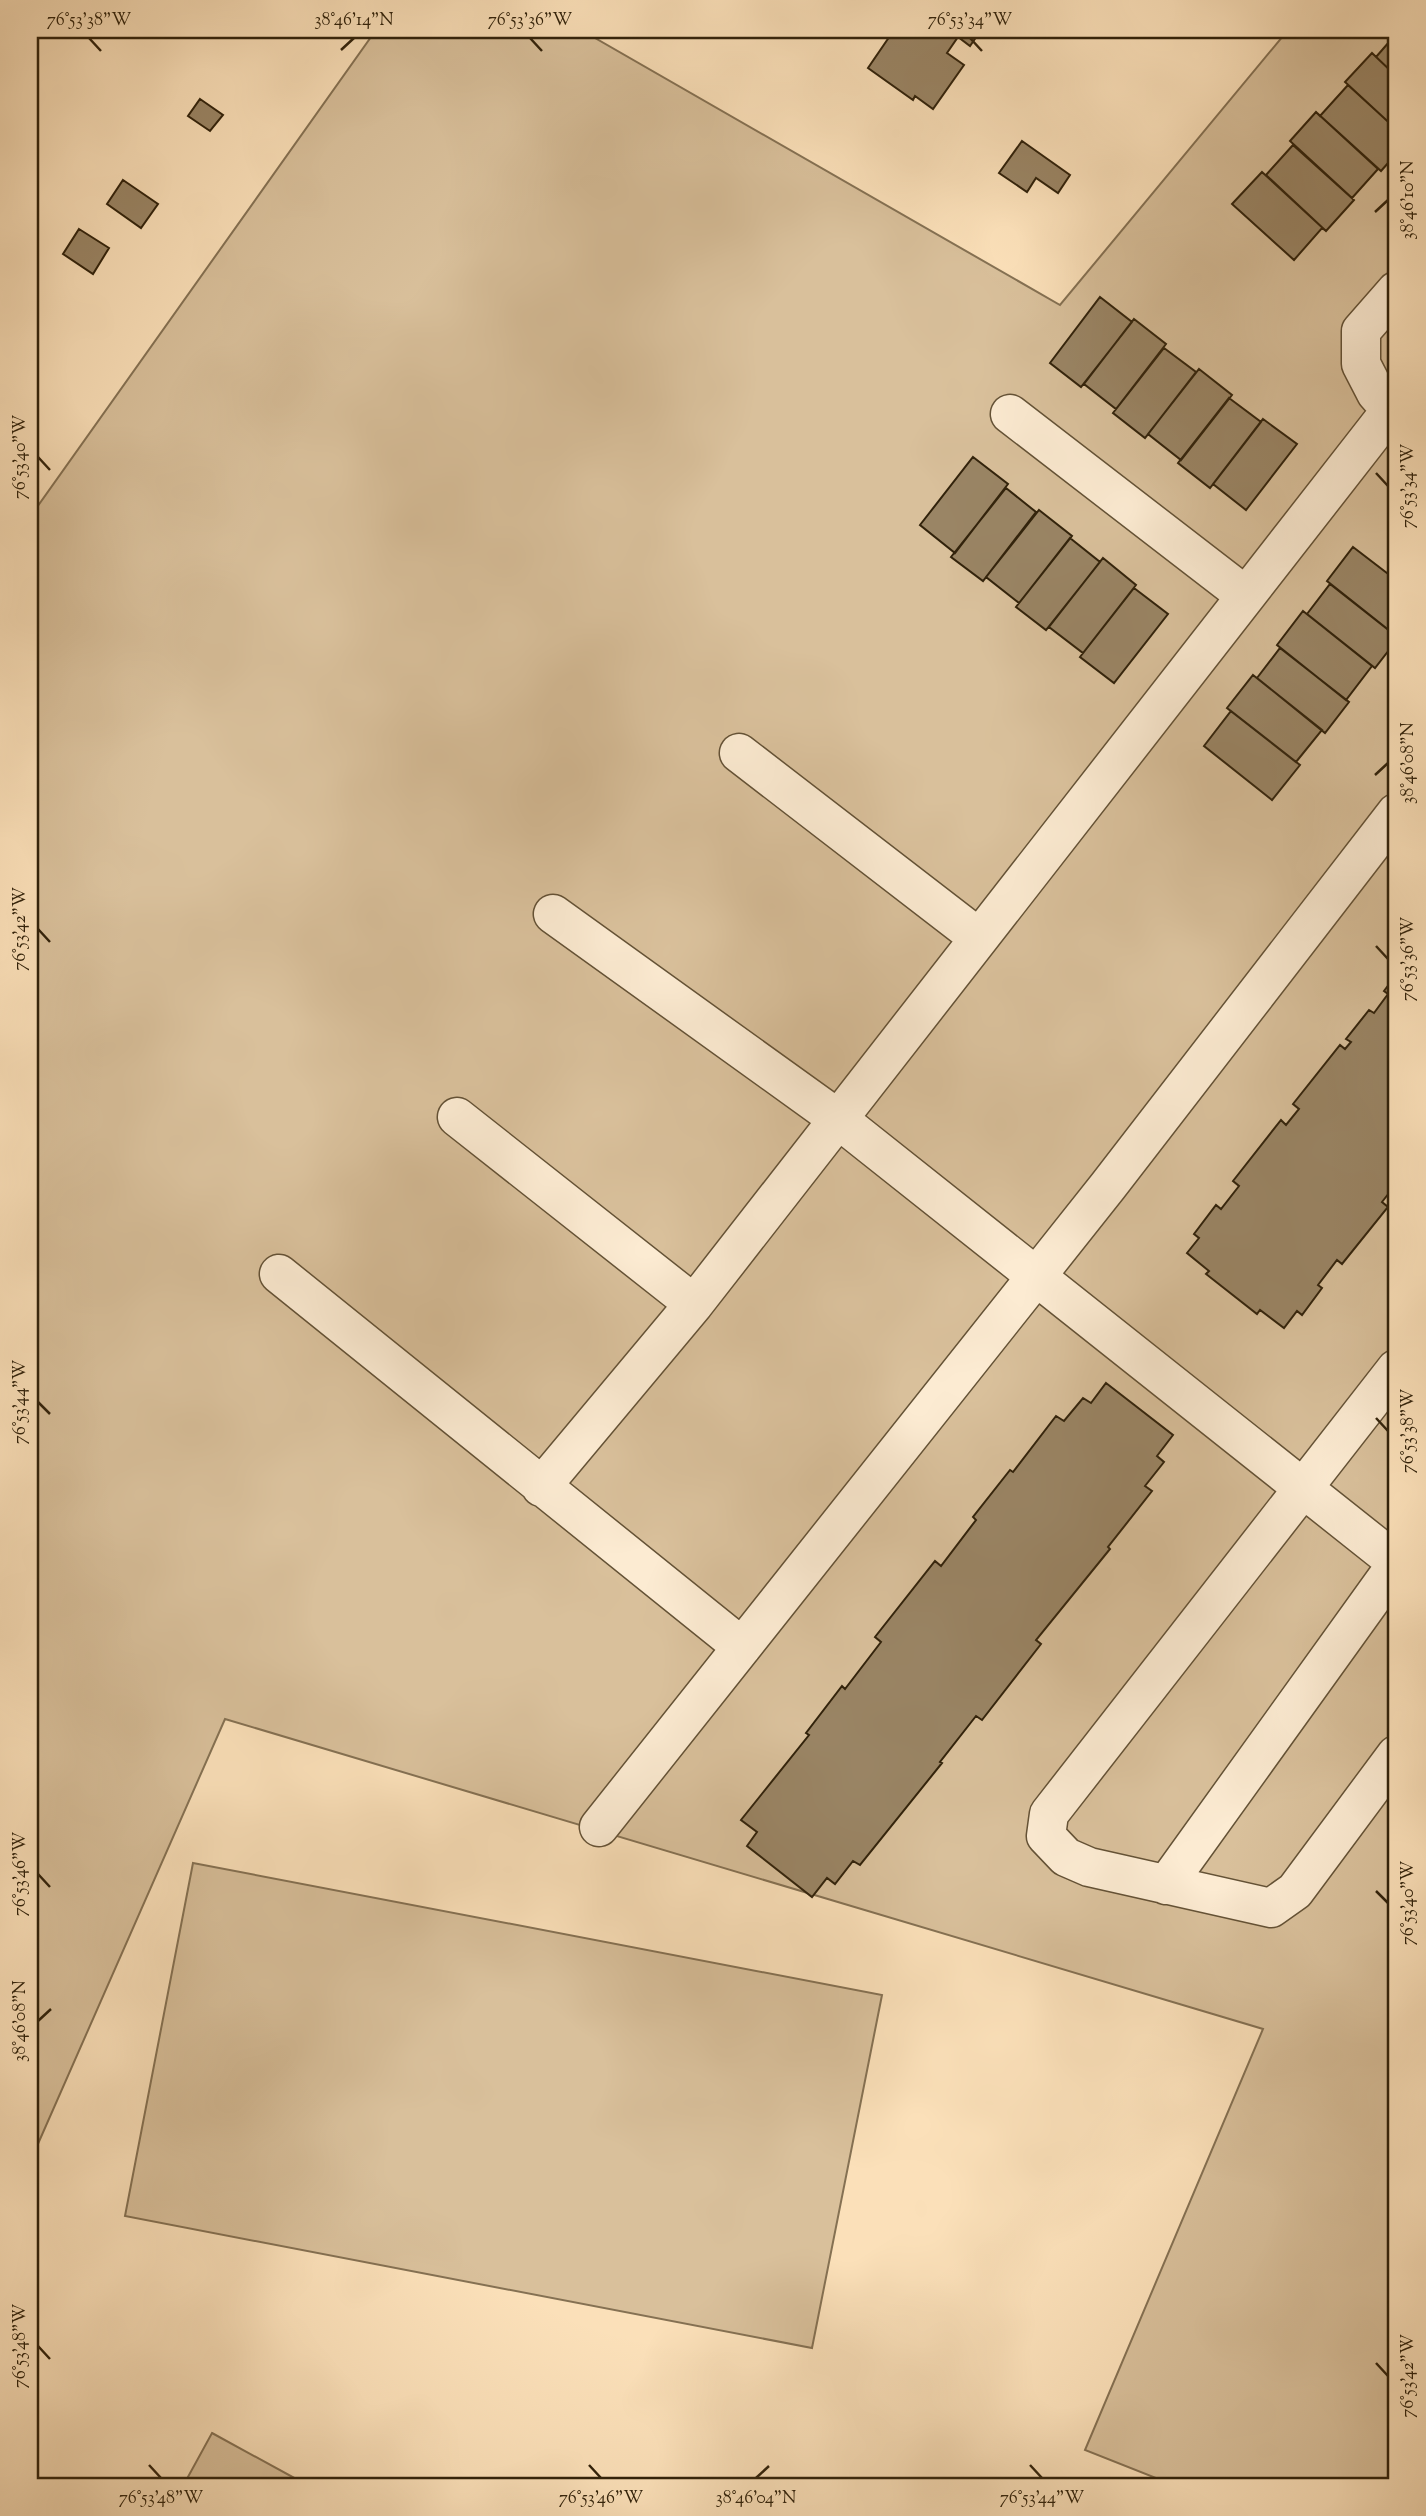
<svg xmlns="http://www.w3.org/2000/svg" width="1426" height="2516" font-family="'Sorts Mill Goudy',serif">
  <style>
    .green { fill: #d9c09b; stroke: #857153; stroke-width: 2 }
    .building { fill: #9a8565; stroke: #31220b; stroke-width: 2 }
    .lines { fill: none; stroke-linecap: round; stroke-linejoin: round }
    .minor-casing { stroke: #645236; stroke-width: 41 }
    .minor { stroke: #fcebd2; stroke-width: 38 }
    .ticks { fill: none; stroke: #31220b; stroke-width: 2.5 }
    .neatline { fill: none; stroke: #31220b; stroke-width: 2.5 }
    .ticks-label { font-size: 18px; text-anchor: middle; fill: #31220b }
  </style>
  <rect width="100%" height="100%" fill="#fbe0b9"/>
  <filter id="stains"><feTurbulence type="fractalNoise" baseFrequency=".00286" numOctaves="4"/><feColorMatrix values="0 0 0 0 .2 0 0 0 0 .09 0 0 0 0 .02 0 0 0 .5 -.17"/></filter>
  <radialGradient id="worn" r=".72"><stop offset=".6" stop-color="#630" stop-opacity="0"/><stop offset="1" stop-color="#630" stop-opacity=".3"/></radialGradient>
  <path class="green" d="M376 30H581L1060 305 1288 30H1396V2486H1176L1085 2450 1263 2029 225 1719 30 2162V517Z
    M193 1863 882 1995 812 2348 125 2216Z
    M212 2433 309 2486H183Z"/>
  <path class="building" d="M894 30H981L970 46 958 37 947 53 964 65 933 109 915 96 913 100 868 68Z
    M1396 34V76L1376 57Z
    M1372 53 1396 76V129L1345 82Z
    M1348 85 1396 129V154L1381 171 1316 112 1320 116Z
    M200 99 223 115 210 131 188 116Z
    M1316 112 1378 169 1352 198 1290 141Z
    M1022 141 1070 175 1058 193 1036 178 1027 192 999 173Z
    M1293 145 1354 200 1326 231 1266 175Z
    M1262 172 1326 231 1322 228 1294 260 1232 204Z
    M123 180 158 204 141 228 107 204Z
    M79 229 109 248 93 274 63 254Z
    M1100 297 1132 322 1081 387 1050 363Z
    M1134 319 1166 344 1116 409 1084 384Z
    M1164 348 1196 372 1145 438 1113 413Z
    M1199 369 1232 395 1181 460 1148 434Z
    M1229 398 1261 422 1210 488 1178 463Z
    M1263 419 1297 444 1246 510 1213 484Z
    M973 457 1008 484 955 553 920 525Z
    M1006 488 1036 512 983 581 951 557Z
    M1039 510 1072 536 1019 603 986 577Z
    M1070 538 1100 562 1046 630 1016 607Z
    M1353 547 1396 580 1395 635 1327 581Z
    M1103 558 1136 585 1083 653 1049 627Z
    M1330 584 1396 636V641L1375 668 1307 614Z
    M1134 588 1168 614 1114 683 1080 657Z
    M1303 611 1372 666 1346 700 1277 645Z
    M1280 648 1349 702 1325 733 1257 678Z
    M1253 675 1322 730 1296 762 1227 708Z
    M1231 711 1300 765 1272 800 1204 746Z
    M1396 975V1184L1382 1202 1388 1207 1342 1264 1337 1260 1318 1285 1322 1288 1302 1315 1297 1311 1284 1328 1260 1310 1257 1314 1206 1274 1209 1271 1187 1253 1199 1238 1194 1234 1216 1205 1221 1209 1239 1186 1233 1181 1281 1120 1286 1125 1299 1109 1293 1104 1340 1045 1345 1049 1351 1042 1346 1039 1369 1010 1374 1013 1388 994 1384 991Z
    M1106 1383 1173 1435 1157 1456 1164 1462 1145 1486 1152 1491 1108 1547 1110 1549 1036 1640 1041 1644 982 1720 976 1716 940 1762 942 1763 860 1865 853 1861 835 1884 827 1878 812 1897 747 1846 757 1832 741 1820 809 1735 806 1733 842 1686 845 1689 881 1642 875 1637 935 1561 941 1566 976 1520 973 1517 1010 1470 1013 1472 1056 1416 1064 1421 1083 1398 1091 1403Z"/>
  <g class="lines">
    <g class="minor-casing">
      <path id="minor" d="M1396 291 1361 331V364L1376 393 1396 416
        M1010 414 1246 596
        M739 753 979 938
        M553 914 838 1119 1396 1562
        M457 1117 694 1304
        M279 1274 742 1647
        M1396 1369 1049 1814 1046 1836 1066 1857 1089 1867 1271 1908 1295 1891 1396 1755
        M541 1487 694 1304 1391 410
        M599 1827 1108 1186 1396 813
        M1166 1885 1396 1565"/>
    </g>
    <use href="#minor" class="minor"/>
  </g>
  <path class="ticks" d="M89 38 101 51M530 38 542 51M970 38 982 51M341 50 354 38M1375 212 1388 200M38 457 50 470M1376 473 1388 486M1375 775 1388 763M38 929 50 942M1376 946 1388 959M38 1402 50 1414M1376 1418 1388 1431M38 1874 50 1887M1376 1891 1388 1903M38 2021 51 2009M38 2346 50 2359M1376 2363 1388 2376M149 2465 161 2478M589 2465 601 2478M1030 2465 1042 2478M756 2478 769 2466"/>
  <rect width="1426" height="2516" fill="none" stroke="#fbe0b9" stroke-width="77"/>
  <rect x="38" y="38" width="1350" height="2440" class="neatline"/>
  <g class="ticks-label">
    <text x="89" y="25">76°53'38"W</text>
    <text x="354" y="25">38°46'14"N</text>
    <text x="530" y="25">76°53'36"W</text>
    <text x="970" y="25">76°53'34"W</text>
    <text transform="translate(1407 200) rotate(-90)" y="6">38°46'10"N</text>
    <text transform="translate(19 457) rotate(-90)" y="6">76°53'40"W</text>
    <text transform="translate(1407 486) rotate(-90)" y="6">76°53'34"W</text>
    <text transform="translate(1407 763) rotate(-90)" y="6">38°46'08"N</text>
    <text transform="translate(19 929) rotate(-90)" y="6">76°53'42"W</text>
    <text transform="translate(1407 959) rotate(-90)" y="6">76°53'36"W</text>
    <text transform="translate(19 1402) rotate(-90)" y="6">76°53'44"W</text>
    <text transform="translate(1407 1431) rotate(-90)" y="6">76°53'38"W</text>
    <text transform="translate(19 1874) rotate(-90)" y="6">76°53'46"W</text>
    <text transform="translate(1407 1903) rotate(-90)" y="6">76°53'40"W</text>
    <text transform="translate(19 2021) rotate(-90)" y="6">38°46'08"N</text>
    <text transform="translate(19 2346) rotate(-90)" y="6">76°53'48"W</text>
    <text transform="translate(1407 2376) rotate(-90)" y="6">76°53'42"W</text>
    <text x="161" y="2503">76°53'48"W</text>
    <text x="601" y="2503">76°53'46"W</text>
    <text x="756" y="2503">38°46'04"N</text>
    <text x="1042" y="2503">76°53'44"W</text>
  </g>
  <rect width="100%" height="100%" filter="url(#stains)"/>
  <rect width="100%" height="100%" fill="url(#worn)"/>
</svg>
